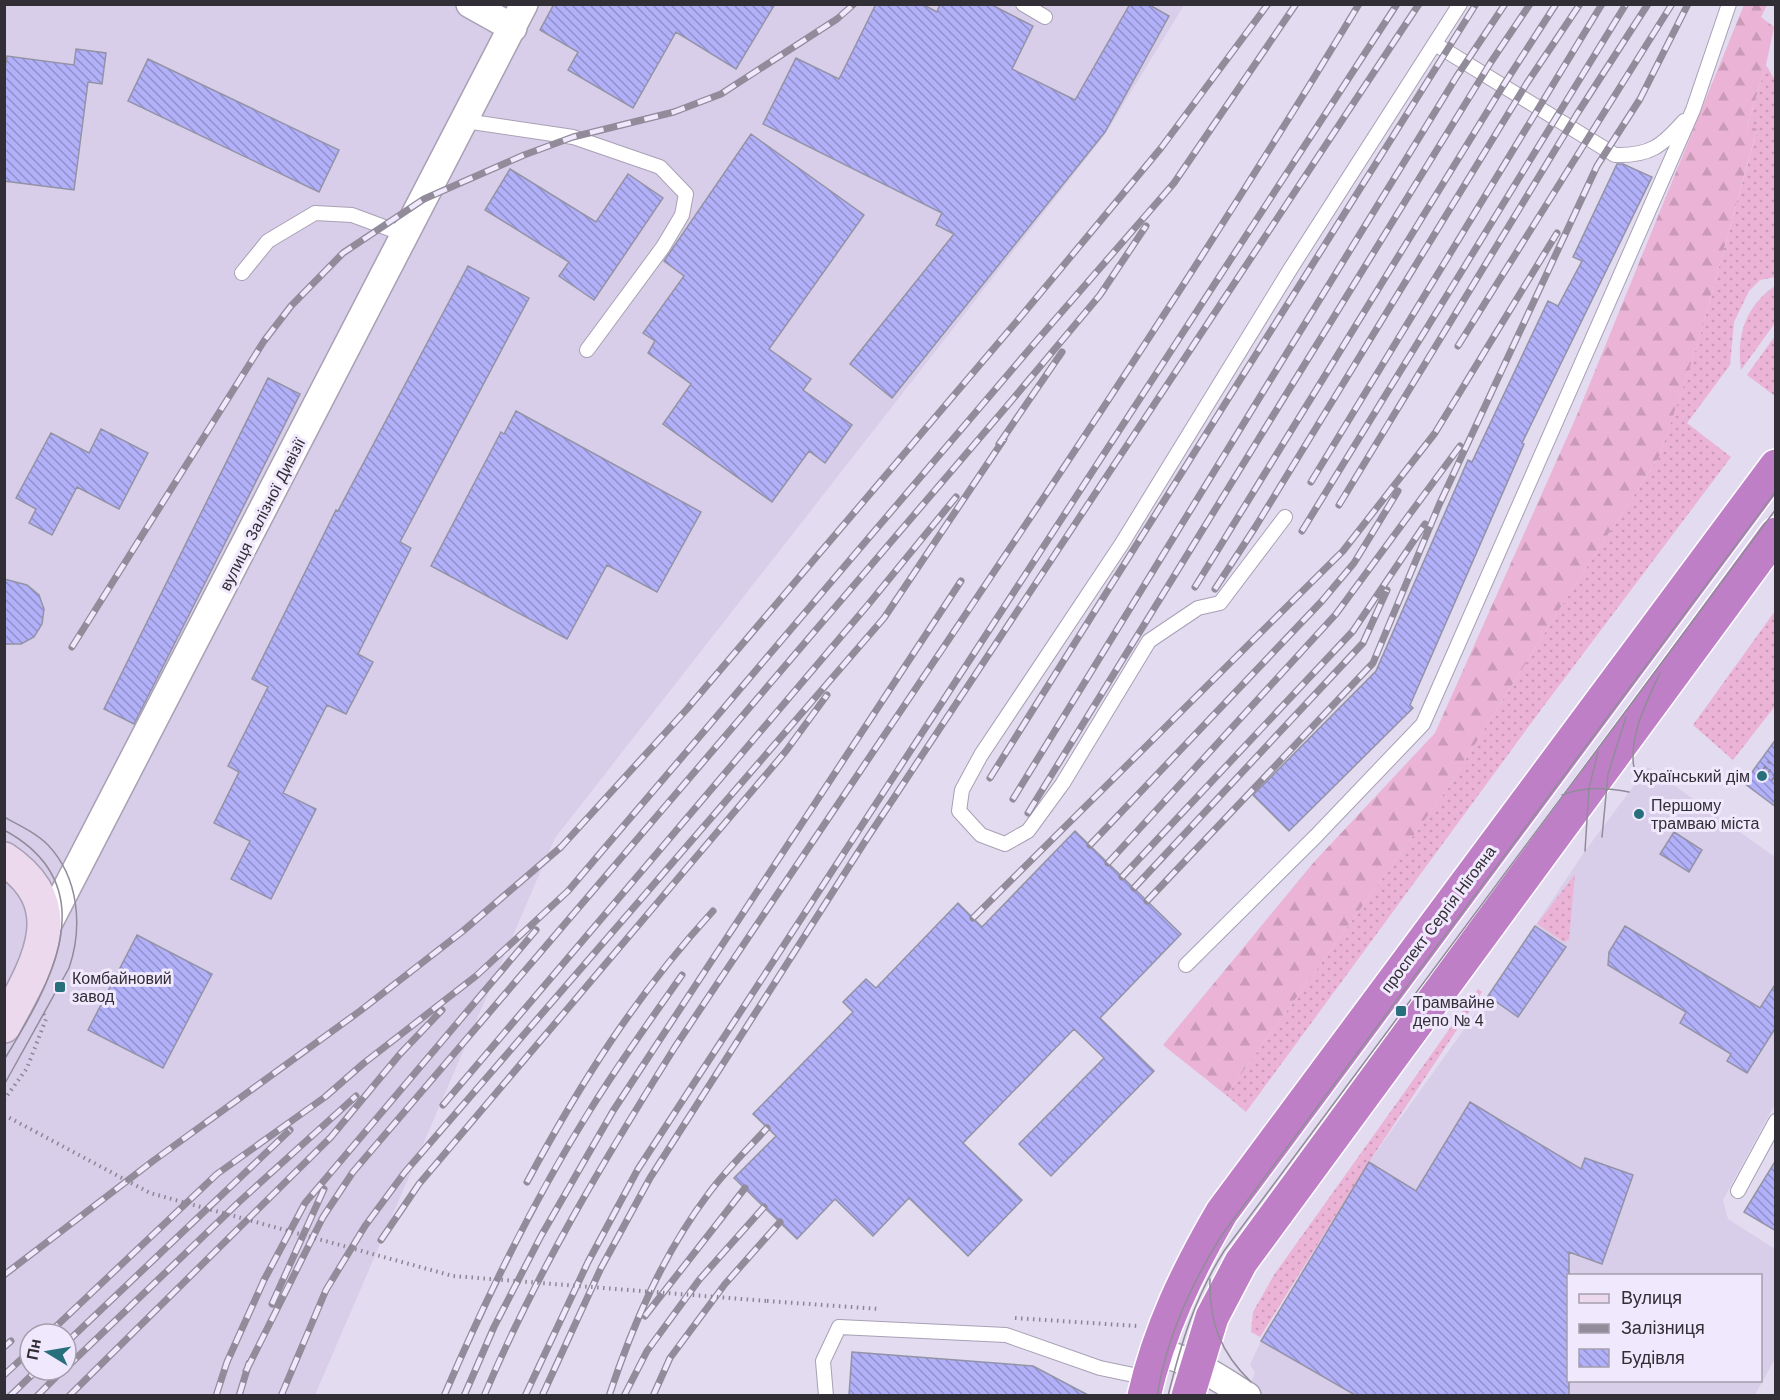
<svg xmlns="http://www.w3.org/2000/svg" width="1780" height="1400" font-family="Arial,sans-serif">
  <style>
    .built { fill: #d9cee9; fill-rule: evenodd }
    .grass { fill: url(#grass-dots) }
    .forest { fill: url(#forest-firs) }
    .building { fill: url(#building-back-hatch); stroke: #9393a6; stroke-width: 1.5 }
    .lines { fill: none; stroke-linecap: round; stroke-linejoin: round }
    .lane-casing { stroke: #a8a0b4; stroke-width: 16 }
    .street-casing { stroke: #a8a0b4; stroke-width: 30 }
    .secondary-casing { stroke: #a8a0b4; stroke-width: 36 }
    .highway-casing { stroke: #fff; stroke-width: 36 }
    .path { stroke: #8b8694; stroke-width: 4; stroke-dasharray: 1.5 4.5; stroke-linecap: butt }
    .lane { stroke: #fff; stroke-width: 14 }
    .street { stroke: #fff; stroke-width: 27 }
    .secondary { stroke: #ecd9ee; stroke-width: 33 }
    .highway { stroke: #bf7fc7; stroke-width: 33 }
    .tram { stroke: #918b9a; stroke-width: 1.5 }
    .rail-casing { stroke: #918b9a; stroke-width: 7 }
    .rail { stroke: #f0e8fd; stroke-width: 4.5; stroke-dasharray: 14; stroke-linecap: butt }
    .path-bridge { stroke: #8b8694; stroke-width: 4; stroke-dasharray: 1.5 4.5; stroke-linecap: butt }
    .poi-dot { fill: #276f7b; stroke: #f0e8fd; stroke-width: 2 }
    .labels { text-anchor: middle; stroke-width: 6; stroke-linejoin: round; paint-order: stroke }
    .street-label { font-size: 16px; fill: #312e35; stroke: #f0e8fd }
    .poi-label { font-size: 16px; fill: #312e35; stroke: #f0e8fd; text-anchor: start }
  </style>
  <defs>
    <pattern id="grass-dots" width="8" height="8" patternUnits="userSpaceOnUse" patternTransform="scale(1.5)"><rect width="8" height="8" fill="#ebb3d6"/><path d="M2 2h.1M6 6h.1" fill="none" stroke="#ca9ab8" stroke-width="1.8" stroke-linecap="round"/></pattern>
    <pattern id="forest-firs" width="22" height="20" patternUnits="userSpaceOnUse" patternTransform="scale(1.5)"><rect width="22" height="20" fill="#ebb3d6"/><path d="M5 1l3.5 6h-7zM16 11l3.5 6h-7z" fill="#ca9ab8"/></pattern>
    <pattern id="building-back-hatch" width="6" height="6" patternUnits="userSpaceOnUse" patternTransform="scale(1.5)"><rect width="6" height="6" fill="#b2b0f8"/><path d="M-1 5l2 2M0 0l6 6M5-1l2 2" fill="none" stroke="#9190ca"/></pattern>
  </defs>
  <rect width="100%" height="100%" fill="#e3dbf0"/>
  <path class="built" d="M5 5H1184L1106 133 555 838 315 1395 5 1396ZM30 1334H66V1370H30Z
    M1648 767 1775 857V1104L1723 1200 1728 1219 1775 1249V1359L1755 1395 1256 1396 1248 1391 1255 1372 1250 1365 1261 1341 1369 1162 1488 996 1585 851ZM1568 1276H1760V1380H1568Z"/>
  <path class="grass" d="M1766 65 1776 82 1775 277 1760 280 1749 291 1734 322 1730 365 1687 423 1731 457 1540 711 1246 1112 1226 1095 1447 789 1569 594 1659 457 1698 343 1757 130 1747 127Z
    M1775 286V323L1741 370C1736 335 1746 306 1775 286Z
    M1775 336V396L1747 375Z
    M1775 611V706L1733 760 1693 725Z
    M1575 874 1569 939 1564 942 1537 924Z
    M1478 989 1482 992 1369 1162 1260 1337 1251 1332 1253 1312 1274 1275Z"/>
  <path class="forest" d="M1744 5H1767L1761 17 1774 27 1766 65 1747 126 1757 129 1698 343 1659 457 1569 594 1447 789 1226 1095 1163 1045 1314 862 1435 733 1577 415Z"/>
  <path class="building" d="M554 4H775L736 69 676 32 633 108 568 70 578 52 540 30Z
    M876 4H922L937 12 940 4H990L1033 26 1012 69 1075 100 1130 4H1148L1169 16 1105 132 892 398 850 364 954 234 936 225 942 213 763 124 796 58 839 79Z
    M76 49 106 53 102 84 88 82 74 190 4 181V76L7 56 74 65Z
    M148 59 339 150 319 192 128 101Z
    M751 134 864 215 769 349 811 379 803 390 852 425 825 463 809 451 772 502 663 424 691 384 648 353 655 341 643 333 684 276 664 261Z
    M1617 164H1623L1652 177 1522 443 1524 444 1410 705 1413 708 1289 831 1253 795 1376 671 1468 460 1472 462 1548 301 1558 306 1582 261 1573 257Z
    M510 169 596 222 628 174 663 198 594 300 559 276 569 262 485 210Z
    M468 266 529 298 400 542 411 548 358 654 373 662 346 714 327 705 283 793 316 809 271 899 231 879 250 841 214 823 239 772 228 766 268 687 252 679 336 510 338 511Z
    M268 378 300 394 134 724 104 709Z
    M516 411 701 512 657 592 607 565 567 639 431 566 501 432 504 434Z
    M101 429 148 453 119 509 77 487 52 535 29 523 36 509 16 498 51 433 89 453Z
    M4 579 27 585 39 595 44 609 42 624 34 637 21 644H4Z
    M1776 739V807L1744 783Z
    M1075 831 1181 934 1100 1018 1154 1071 1051 1176 1019 1144 1104 1058 1074 1029 963 1143 1022 1200 968 1256 909 1198 873 1236 835 1199 797 1239 734 1178 776 1136 753 1114 853 1012 843 1002 866 979 876 988 958 903 982 927Z
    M1674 832 1702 850 1689 872 1660 854Z
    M1535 926 1566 947 1518 1017 1488 996Z
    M1625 926 1760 1008 1776 983V1027L1747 1073 1727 1061 1731 1054 1680 1023 1686 1012 1608 965 1609 952Z
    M137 935 212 974 163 1068 88 1030Z
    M1470 1102 1581 1169 1585 1158 1633 1175 1602 1264 1569 1252V1395H1355L1261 1341 1369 1162 1416 1191Z
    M1776 1160V1231L1744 1212Z
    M852 1352 1033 1366 1088 1395H849Z"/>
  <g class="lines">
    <g class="lane-casing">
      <path id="lane" d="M1023 4 1045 17
        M1435 44 1615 155C1650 156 1662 146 1684 121
        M465 121 573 137 660 167 686 194 682 215 663 247 587 350
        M242 273 268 241 315 213 352 215 406 235
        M1285 517 1220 603 1198 608 1149 641 1063 783 1028 831 1005 844 981 835 959 811 962 790 981 755 1121 545 1291 268 1460 4
        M1186 965 1316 836 1423 724 1693 110 1729 4
        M1738 1191 1776 1121
        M826 1396 823 1361 839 1327 1006 1335 1100 1368 1148 1378"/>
    </g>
    <g class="street-casing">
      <path id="street" d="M470 4 513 28
        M45 930 524 4
        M1155 1353C1190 1357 1218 1378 1247 1396"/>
    </g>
    <g class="secondary-casing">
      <path id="secondary" d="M4 859C76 907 35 968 4 1026"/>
    </g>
    <g class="highway-casing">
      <path id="highway" d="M1144 1396C1159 1330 1188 1270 1222 1212L1776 466
        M1188 1396 1212 1317 1241 1262 1776 534"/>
    </g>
    <path class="path" d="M1764 767 1776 776
      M1765 768 1770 761
      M1759 773 1760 770 1776 781
      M1776 794V796
      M4 1100 27 1068 46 1019 43 1013
      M4 1115 36 1132
      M767 1301 879 1309
      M1015 1318 1137 1326"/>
    <use href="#lane" class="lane"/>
    <use href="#street" class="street"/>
    <use href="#secondary" class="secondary"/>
    <use href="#highway" class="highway"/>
    <path class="tram" d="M1637 780C1624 745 1645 705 1660 673
      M1562 795C1584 786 1606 787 1629 792
      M4 817C19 825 36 833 48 845 79 878 83 927 69 968L4 1085
      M4 830C108 886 50 985 4 1060
      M1602 837 1608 774 1626 717
      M1585 851 1589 788 1598 752
      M1210 1279C1209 1322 1220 1352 1251 1382
      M1157 1396C1167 1336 1190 1287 1221 1236L1776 491
      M1168 1396C1181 1343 1195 1297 1224 1251L1776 509"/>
    <g class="rail-casing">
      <path id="rail" d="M1458 346 1672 4
        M999 444 1062 352
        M1311 482 1602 4
        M1339 505 1577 114 1648 4
        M1302 531 1626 4
        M1195 587 1503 86 1556 4
        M1215 589 1256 526 1527 83 1580 4
        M72 647 264 341 291 306 343 253 424 199 524 155 573 137 674 112 721 94 837 19 854 4
        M990 778 1476 4
        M1013 799 1457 76 1505 4
        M1028 813 1491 62 1530 4
        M1090 845 1322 601 1354 563 1398 491
        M1108 863 1336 614 1460 446
        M1122 877 1353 631 1425 524
        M1134 888 1363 643 1387 590
        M1147 901 1373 663 1439 505 1597 166 1640 99 1688 4
        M973 918 1343 551 1435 433 1557 233
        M443 1105 867 606 956 497
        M527 1182C581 1082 636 995 713 911
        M381 1240 419 1184 786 751 827 695
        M4 1275 153 1161 360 1011 463 931 561 847 687 709 1023 314 1161 148 1268 4
        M272 1304 324 1189
        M645 1316 745 1188
        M48 1334 217 1174 325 1097 364 1063 476 976 568 891 1033 345 1174 183 1296 4
        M66 1343 290 1130
        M4 1347 11 1341
        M66 1368 240 1201 356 1096
        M246 1371 323 1217 353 1172 1007 406 1100 295 1146 226
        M4 1375 30 1351
        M10 1396 37 1370
        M37 1396 63 1370
        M69 1396 331 1137 400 1054 442 1010
        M216 1396 227 1362 264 1280 305 1203 536 930
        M239 1396 249 1363
        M281 1396 326 1290 365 1226 405 1172 884 618 1004 439
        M444 1396C487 1296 534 1199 592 1107 620 1062 651 1019 682 975
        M464 1396 494 1327 541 1236 613 1111 961 581
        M484 1396C536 1273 604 1160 675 1047 905 701 1144 360 1359 4
        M525 1396 588 1262 638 1169 1397 4
        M542 1396 601 1268 650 1178 864 843 1419 4
        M609 1396C633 1324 663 1254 709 1193 726 1170 748 1149 767 1128
        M624 1396 647 1351 699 1280 764 1207
        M653 1396 670 1358 725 1284 780 1222"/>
    </g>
    <use href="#rail" class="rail"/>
    <path class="path-bridge" d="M36 1132 150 1193 453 1276 767 1301"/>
  </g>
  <g class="poi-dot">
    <circle cx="1762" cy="776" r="6"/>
    <circle cx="1639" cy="814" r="6"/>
    <rect x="54" y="981" width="12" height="12" rx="3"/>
    <rect x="1395" y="1005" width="12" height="12" rx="3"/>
  </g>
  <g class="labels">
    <g class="street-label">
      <text transform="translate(262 514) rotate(-63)" y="6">вулиця Залізної Дивізії</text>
      <text transform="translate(1438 919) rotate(-53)" y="6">проспект Сергія Нігояна</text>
    </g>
    <g class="poi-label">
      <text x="1750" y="782" text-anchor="end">Український дім</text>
      <text x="1651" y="811">Першому<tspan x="1651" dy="18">трамваю міста</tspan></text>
      <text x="72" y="984">Комбайновий<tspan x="72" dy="18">завод</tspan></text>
      <text x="1413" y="1008">Трамвайне<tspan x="1413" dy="18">депо № 4</tspan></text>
    </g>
  </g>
  <rect width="1780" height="1400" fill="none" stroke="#312e35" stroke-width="12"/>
  <rect x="1567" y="1274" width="195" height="108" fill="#f0e8fd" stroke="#a49ead" stroke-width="1.5"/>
  <rect x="1579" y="1294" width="30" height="9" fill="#ecd9ee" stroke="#a49ead" stroke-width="1.5"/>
  <text x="1621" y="1304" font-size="18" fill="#312e35">Вулиця</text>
  <rect x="1579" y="1324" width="30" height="9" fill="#918b9a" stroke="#a49ead" stroke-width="1.5"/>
  <text x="1621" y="1334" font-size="18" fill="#312e35">Залізниця</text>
  <rect x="1579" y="1349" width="30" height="18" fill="url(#building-back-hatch)" stroke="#a49ead" stroke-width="1.5"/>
  <text x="1621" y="1364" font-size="18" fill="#312e35">Будівля</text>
  <g transform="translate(48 1352) rotate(281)"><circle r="28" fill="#f0e8fd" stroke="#a49ead" stroke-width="1.5"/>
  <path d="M0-4.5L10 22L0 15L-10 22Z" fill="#276f7b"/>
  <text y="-9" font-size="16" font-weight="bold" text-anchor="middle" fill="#312e35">Пн</text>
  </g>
</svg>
